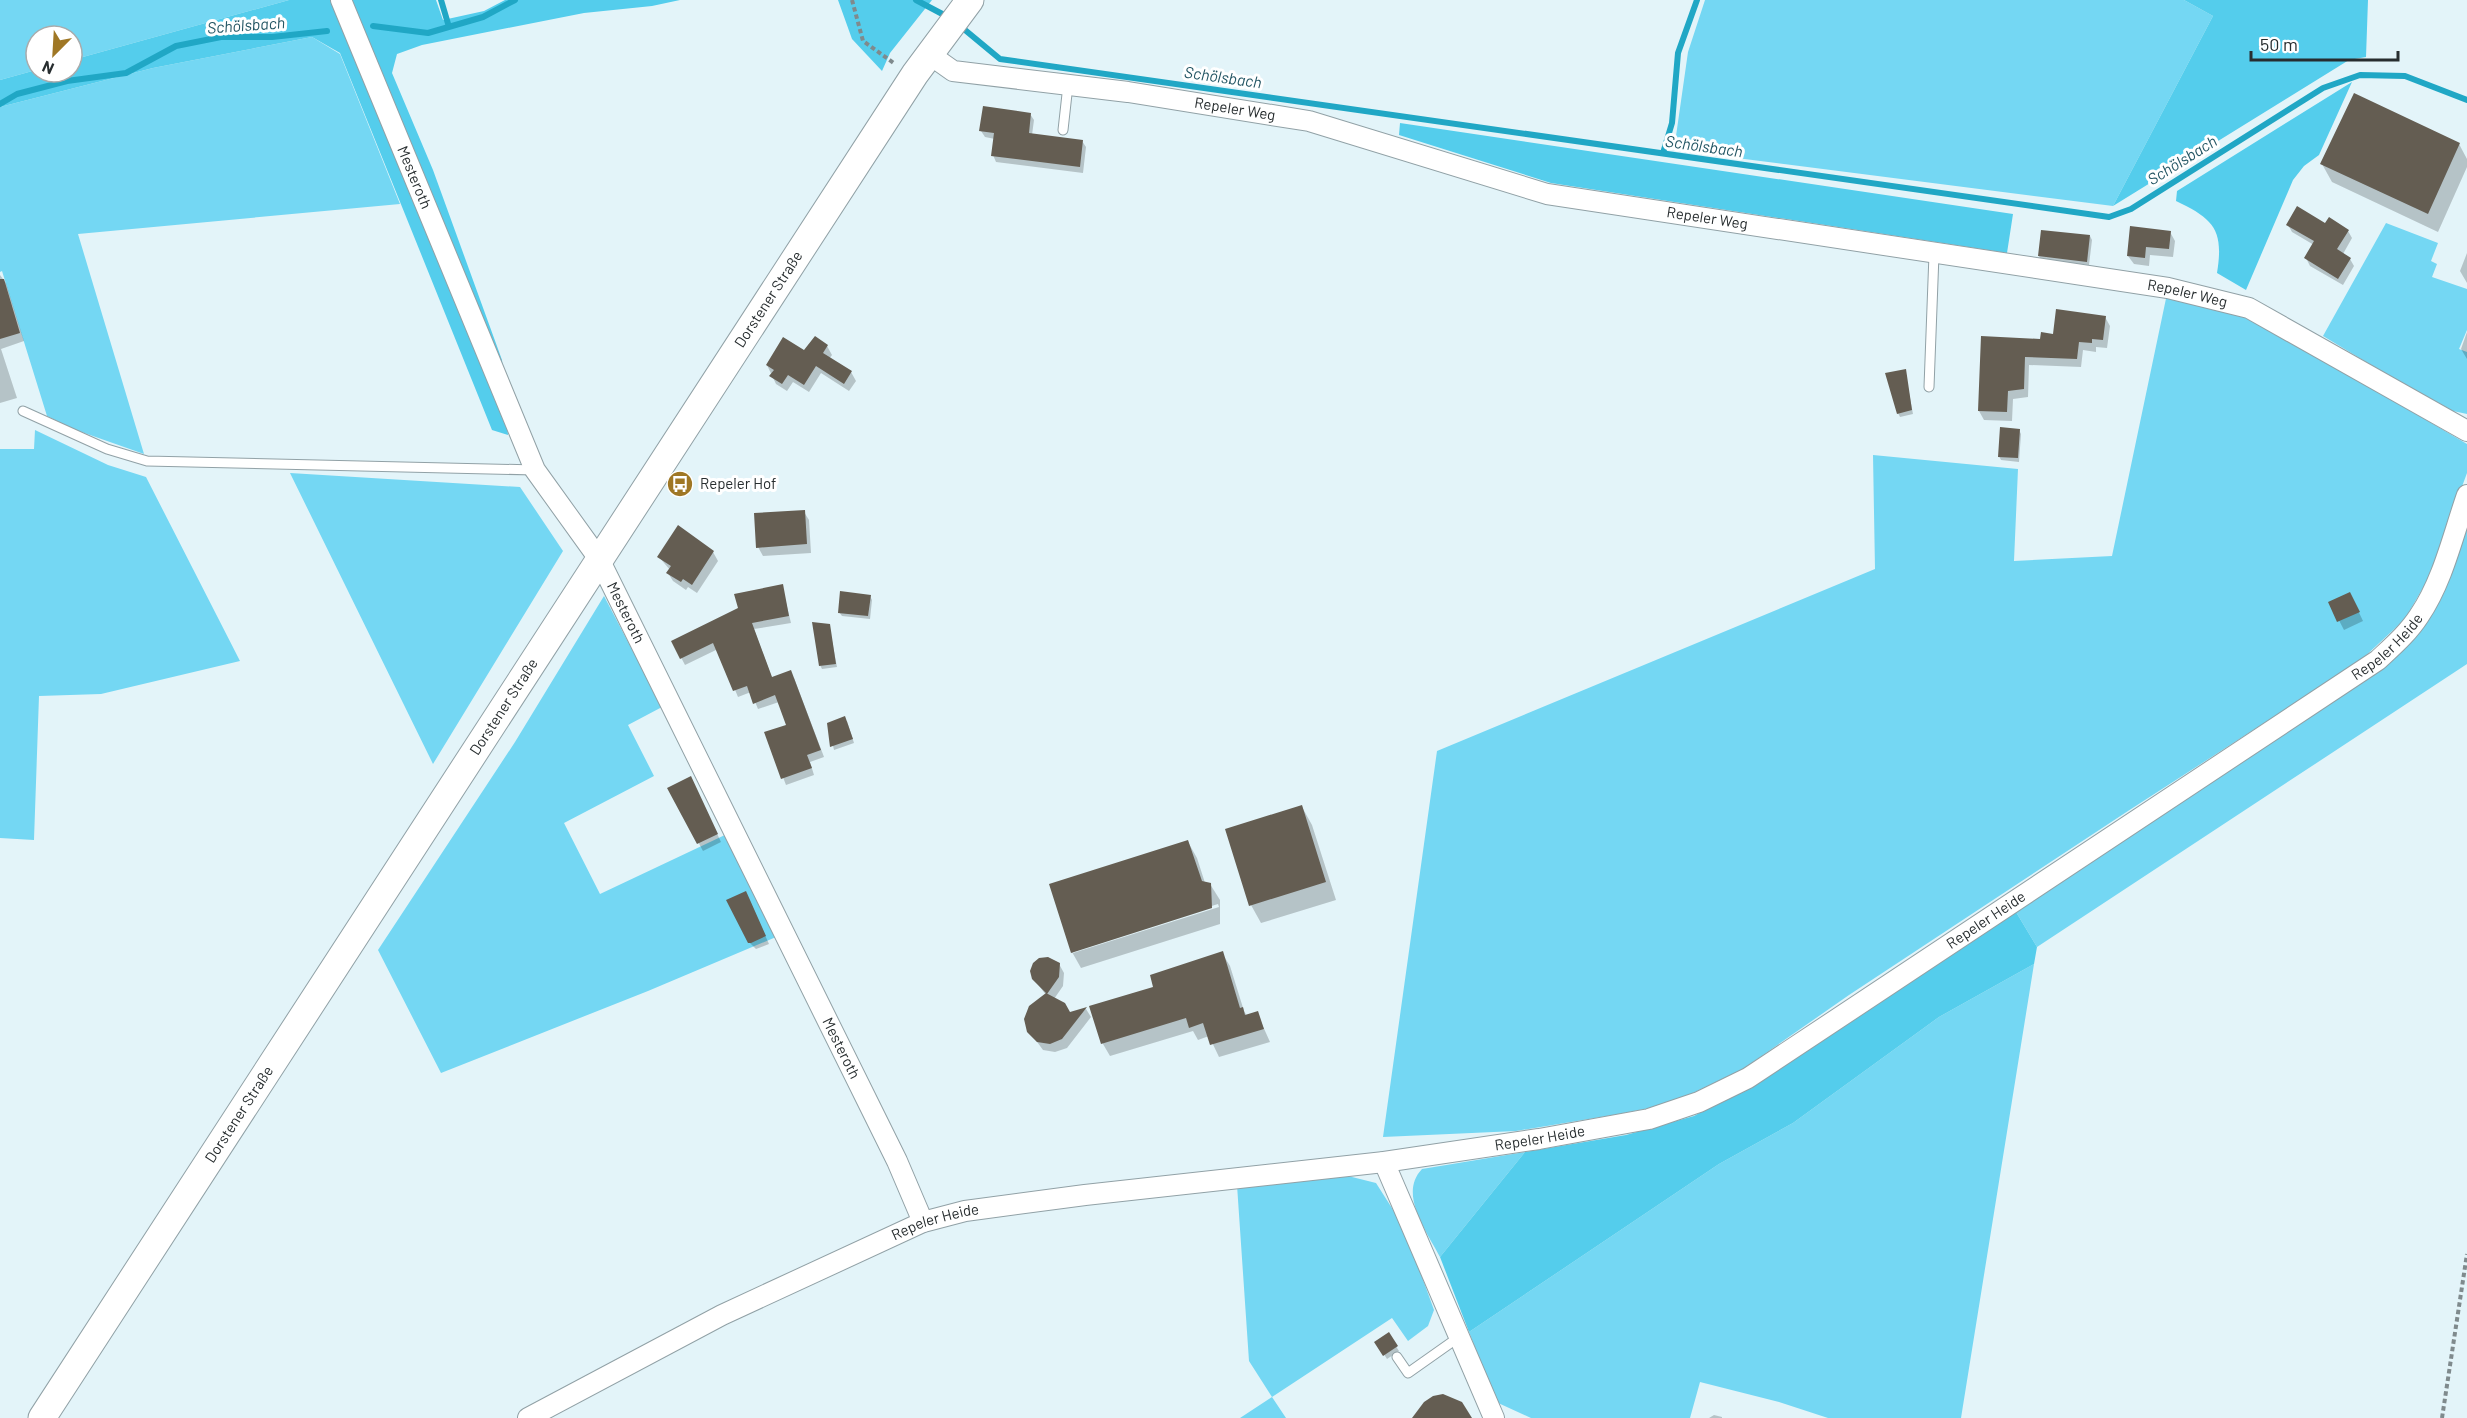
<svg xmlns="http://www.w3.org/2000/svg" width="2467" height="1418" font-family="Barlow,sans-serif">
  <style>
    .green { fill: #74d7f3 }
    .forest { fill: #54cdec }
    .shadow { fill: #0003; fill-rule: evenodd }
    .lines { fill: none; stroke-linecap: round; stroke-linejoin: round }
    .stream { stroke: #20a7c5; stroke-width: 6 }
    .building { fill: #645d52 }
    .lane-casing { stroke: #91a1a6; stroke-width: 11 }
    .street-casing { stroke: #91a1a6; stroke-width: 22 }
    .secondary-casing { stroke: #91a1a6; stroke-width: 29 }
    .path { stroke: #7f8a8d; stroke-width: 4; stroke-dasharray: 4.5 3; stroke-linecap: butt }
    .lane { stroke: #fff; stroke-width: 9 }
    .street { stroke: #fff; stroke-width: 20 }
    .secondary { stroke: #fff; stroke-width: 27 }
    .labels { text-anchor: middle; stroke-width: 6; stroke-linejoin: round; paint-order: stroke }
    .street-label { font-size: 15px; fill: #272d2f; stroke: #fff }
    .poi-label { font-size: 15px; fill: #272d2f; stroke: #fff; text-anchor: start }
    .water-label { font-size: 16px; font-style: italic; fill: #245664; stroke: #fff }
  </style>
  <rect width="100%" height="100%" fill="#e3f4f9"/>
  <path class="green" d="M0 0H289L72 60V36H36V70L0 80Z
    M1705 0H2184L2213 16 2113 206 1674 150 1688 52Z
    M312 37 340 54 400 204 78 234 144 454 73 429 47 416 2 271 0 272V107L153 68Z
    M2386 223 2438 243 2431 261 2437 264 2432 277 2467 289V330L2459 349 2467 352V414L2453 411 2437 402 2436 404 2323 336Z
    M2168 289 2251 317 2467 444V473L2428 579 2405 619 2360 661 2128 811 1849 995 1743 1069 1670 1104 1619 1114 1516 1131 1383 1137 1437 751 1875 569 1873 455 2018 469 2014 561 2112 556Z
    M35 430 108 465 146 477 240 661 101 694 39 696 34 840 0 838V449H34Z
    M290 473 520 487 563 551 433 764Z
    M2467 508V664L2037 947 2013 907 2409 640Z
    M604 596 662 707 628 725 654 776 564 823 600 894 727 834 776 937 648 991 441 1073 378 950 515 742Z
    M2034 964 1961 1418H1828L1779 1402 1700 1382 1690 1418H1531L1496 1402 1469 1332 1719 1164 1793 1123 1939 1017Z
    M1525 1152 1440 1257C1427 1232 1398 1194 1422 1169Z
    M1340 1174 1376 1183 1404 1227 1434 1310 1428 1326 1408 1341 1392 1318 1272 1397 1286 1418H1240L1272 1397 1249 1361 1237 1185Z"/>
  <path class="forest" d="M289 0H436L443 20 484 11 505 0H680L652 6 584 13 422 45 397 54 392 73 433 170 502 360 508 435 492 430 340 53 312 37 153 68 0 107V80L36 70 72 72V60Z
    M838 0H932L890 53 882 71 852 39Z
    M2184 0H2368L2366 57 2349 60 2113 206 2213 16Z
    M2352 82 2319 155 2304 166 2293 180 2246 290 2217 273C2224 230 2214 219 2176 201L2177 191Z
    M1400 123 2013 214 2007 253 1551 183 1399 135Z
    M2013 907 2037 947 2034 964 1939 1017 1793 1123 1719 1164 1469 1332 1440 1257 1525 1152 1626 1135 1694 1116 1757 1082Z"/>
  <path class="shadow" d="M1030 114 1034 120 1032 135 1082 141 1086 147 1083 173 996 162 993 155 995 139 985 137 981 131Z
    M2459 144 2467 159V167L2438 232 2332 182 2322 164Z
    M2288 225H2326L2348 231 2352 238 2343 254 2350 259 2354 266 2343 285 2310 266 2306 258 2314 245 2292 232Z
    M2170 232 2175 241 2173 257 2150 255 2149 266 2134 264 2128 256Z
    M2090 236 2092 240 2089 265 2041 260 2039 256Z
    M2467 253V283L2460 271Z
    M0 275 6 283 24 341 1 349 17 398 0 403Z
    M2105 317 2110 326 2107 348 2096 347V352L2083 350 2081 367 2029 365 2028 397 2013 399 2012 421 1984 420 1979 411 1983 338 2042 341Z
    M2467 332V359L2461 349Z
    M827 346 832 355 829 359 851 372 856 381 849 391 821 373 809 392 793 382 787 391 776 384 767 365Z
    M1905 371 1913 414 1900 417 1898 413Z
    M2019 430 2021 434 2019 462 2001 460 1999 456Z
    M804 512 809 520 811 553 763 556 758 547Z
    M678 527 713 552 718 561 697 593 688 587 686 590 673 581 668 573 670 570 659 557Z
    M782 586 791 623 754 629 772 678H794L824 757 810 762 814 775 786 785 766 733 788 725 779 702 758 709 751 692 738 697 718 649 685 665 673 642Z
    M870 596 872 600 870 619 842 616 839 612Z
    M2354 602 2363 621 2344 630 2330 603Z
    M829 625 837 667 822 669 820 665Z
    M847 721 854 743 834 750 828 724Z
    M694 785 721 842 703 851 669 789Z
    M1302 807 1312 825 1336 900 1261 923 1251 905Z
    M1188 842 1197 858 1205 883 1210 884 1220 900V924L1081 968 1072 952 1051 885ZM1218 904 1219 907 1073 953V950Z
    M749 899 769 944 756 949 749 942Z
    M1222 953 1230 966 1244 1011 1247 1016 1257 1013 1270 1042 1219 1057 1209 1036 1198 1040 1193 1031 1110 1056 1103 1044 1091 1007 1155 988Z
    M1059 964 1064 973 1063 986 1054 999 1069 1014 1086 1009 1091 1017 1067 1048 1055 1052 1043 1050 1029 1031 1046 995 1034 979Z
    M1388 1334 1399 1351 1387 1359 1376 1342Z
    M1714 1415 1722 1417V1418H1709Z"/>
  <g class="lines">
    <path class="stream" d="M441 0 449 27
      M916 0 948 17
      M959 25 1000 59 2109 217 2131 209 2323 88 2360 75 2405 76 2467 100
      M373 26 428 33 483 17 515 0
      M0 104 17 94 67 81 126 73 176 46 221 37H272L327 31
      M1663 153 1672 123 1678 53 1697 0"/>
  </g>
  <path class="building" d="M2354 93 2460 143 2428 214 2320 164Z
    M983 106 1031 113 1029 133 1083 140 1080 167 991 156 994 133 979 131Z
    M2297 206 2325 223 2329 217 2349 230 2337 249 2351 258 2338 279 2304 258 2314 241 2286 225Z
    M2130 226 2171 231 2169 249 2146 247 2145 258 2127 256Z
    M2041 230 2090 235 2087 262 2038 256Z
    M0 279H4L20 333 0 339Z
    M2056 309 2106 316 2103 340 2092 339V343L2079 342 2077 359 2025 357 2024 389 2008 391 2007 412 1978 411 1981 336 2040 339 2041 332 2053 334Z
    M815 336 828 345 823 353 852 371 844 384 816 366 804 385 788 375 782 384 769 376 774 370 766 365 783 337 804 350Z
    M1906 369 1912 410 1897 414 1885 373Z
    M2000 427 2020 429 2018 458 1998 457Z
    M805 510 807 544 756 548 754 513Z
    M678 525 714 551 692 585 683 579 681 582 666 573 671 566 657 557Z
    M783 584 789 616 752 623 772 677 791 670 821 750 807 755 812 768 781 779 764 732 786 725 775 695 753 704 747 686 733 691 713 643 680 659 671 641 738 608 734 594Z
    M840 591 871 595 868 616 838 613Z
    M2350 592 2360 612 2337 622 2328 602Z
    M812 622 830 624 836 664 819 666Z
    M845 716 853 739 830 747 827 723Z
    M691 776 718 834 697 844 667 788Z
    M1302 805 1326 882 1249 906 1225 829Z
    M1188 840 1202 881 1211 883 1212 908 1071 953 1049 884Z
    M746 891 766 936 751 943H748L726 900Z
    M1223 951 1240 1008 1243 1007 1245 1015 1258 1011 1264 1029 1210 1045 1203 1023 1189 1028 1186 1018 1101 1044 1089 1006 1153 987 1150 975Z
    M1048 957 1060 963 1059 977 1047 994 1032 979 1030 971 1033 963 1039 958Z
    M1046 993 1065 1003 1070 1012 1087 1007 1062 1039 1050 1044 1037 1042 1027 1032 1024 1019 1029 1006Z
    M1389 1332 1398 1346 1383 1356 1374 1342Z
    M1443 1394 1462 1402 1472 1418H1412L1424 1402 1433 1396Z"/>
  <g class="lines">
    <g class="lane-casing">
      <path id="lane" d="M1063 130 1068 85
        M1929 387 1934 254
        M23 411 107 449 147 461 535 470
        M1397 1357 1408 1373 1459 1337"/>
    </g>
    <g class="street-casing">
      <g id="street">
        <path id="s1" d="M341 0 535 470 599 559 897 1161 923 1222"/>
        <path id="s2" d="M929 54 953 71 1128 92 1309 121 1547 194 2168 288 2249 308 2467 431"/>
        <path d="M1384 1162 1494 1418"/>
        <path id="s3" d="M528 1418 722 1315 923 1222 965 1211 1085 1195 1384 1162 1539 1139 1649 1119 1699 1102 1748 1078 2378 660C2393 646 2408 633 2419 616 2443 581 2453 535 2467 495"/>
      </g>
    </g>
    <g class="secondary-casing">
      <g id="secondary">
        <path id="s4" d="M42 1418 915 74 970 0"/>
      </g>
    </g>
    <path class="path" d="M852 0 863 41 895 64
      M2442 1418 2467 1254"/>
    <use href="#lane" class="lane"/>
    <use href="#street" class="street"/>
    <use href="#secondary" class="secondary"/>
  </g>
  <defs>
    <g id="bus-disc" transform="scale(1.35)"><circle r="9.5" fill="#9f7725" stroke="#fff"/><path d="M-5-6H5V4H4V6H2V4H-2V6H-4V4H-5ZM-3.5-4V0h7V-4ZM-3.5 1.2v1.5H-2V1.2ZM2 1.2v1.5H3.5V1.2Z" fill="#fff"/></g>
  </defs>
  <g fill-rule="evenodd">
    <use href="#bus-disc" x="680" y="484"/>
  </g>
  <g class="labels">
    <g class="street-label">
      <text dy="5" stroke="none"><textPath href="#s2" startOffset="314">Repeler Weg</textPath></text>
      <text dy="5" stroke="none"><textPath href="#s1" startOffset="192">Mesteroth</textPath></text>
      <text dy="5" stroke="none"><textPath href="#s2" startOffset="800">Repeler Weg</textPath></text>
      <text dy="5" stroke="none"><textPath href="#s2" startOffset="1286">Repeler Weg</textPath></text>
      <text dy="5" stroke="none"><textPath href="#s4" startOffset="1334">Dorstener Straße</textPath></text>
      <text dy="5" stroke="none"><textPath href="#s1" startOffset="678">Mesteroth</textPath></text>
      <text dy="5" stroke="none"><textPath href="#s3" startOffset="2054">Repeler Heide</textPath></text>
      <text dy="5" stroke="none"><textPath href="#s4" startOffset="848">Dorstener Straße</textPath></text>
      <text dy="5" stroke="none"><textPath href="#s3" startOffset="1568">Repeler Heide</textPath></text>
      <text dy="5" stroke="none"><textPath href="#s1" startOffset="1164">Mesteroth</textPath></text>
      <text dy="5" stroke="none"><textPath href="#s4" startOffset="362">Dorstener Straße</textPath></text>
      <text dy="5" stroke="none"><textPath href="#s3" startOffset="1064">Repeler Heide</textPath></text>
      <text dy="5" stroke="none"><textPath href="#s3" startOffset="453">Repeler Heide</textPath></text>
    </g>
    <g class="poi-label">
      <text x="700" y="489">Repeler Hof</text>
    </g>
    <g class="water-label">
      <text transform="translate(246 25) rotate(-4)" y="6">Schölsbach</text>
      <text transform="translate(1223 77) rotate(8)" y="6">Schölsbach</text>
      <text transform="translate(1704 146) rotate(8)" y="6">Schölsbach</text>
      <text transform="translate(2182 160) rotate(-32)" y="6">Schölsbach</text>
    </g>
  </g>
  <g transform="translate(54 54) rotate(204)"><circle r="28" fill="#ffffff" stroke="#a9abac" stroke-width="1.5"/>
  <path d="M0-4.5L10 22L0 15L-10 22Z" fill="#9f7725"/>
  <text y="-9" font-size="16" font-weight="bold" text-anchor="middle" fill="#272d2f">N</text>
  </g>
  <path d="M2251 51v9h147v-9" fill="none" stroke="#272d2f" stroke-width="3"/>
  <text x="2260" y="51" font-size="18" fill="#272d2f" stroke="#ffffff" stroke-width="4.5" paint-order="stroke">50 m</text>
</svg>
